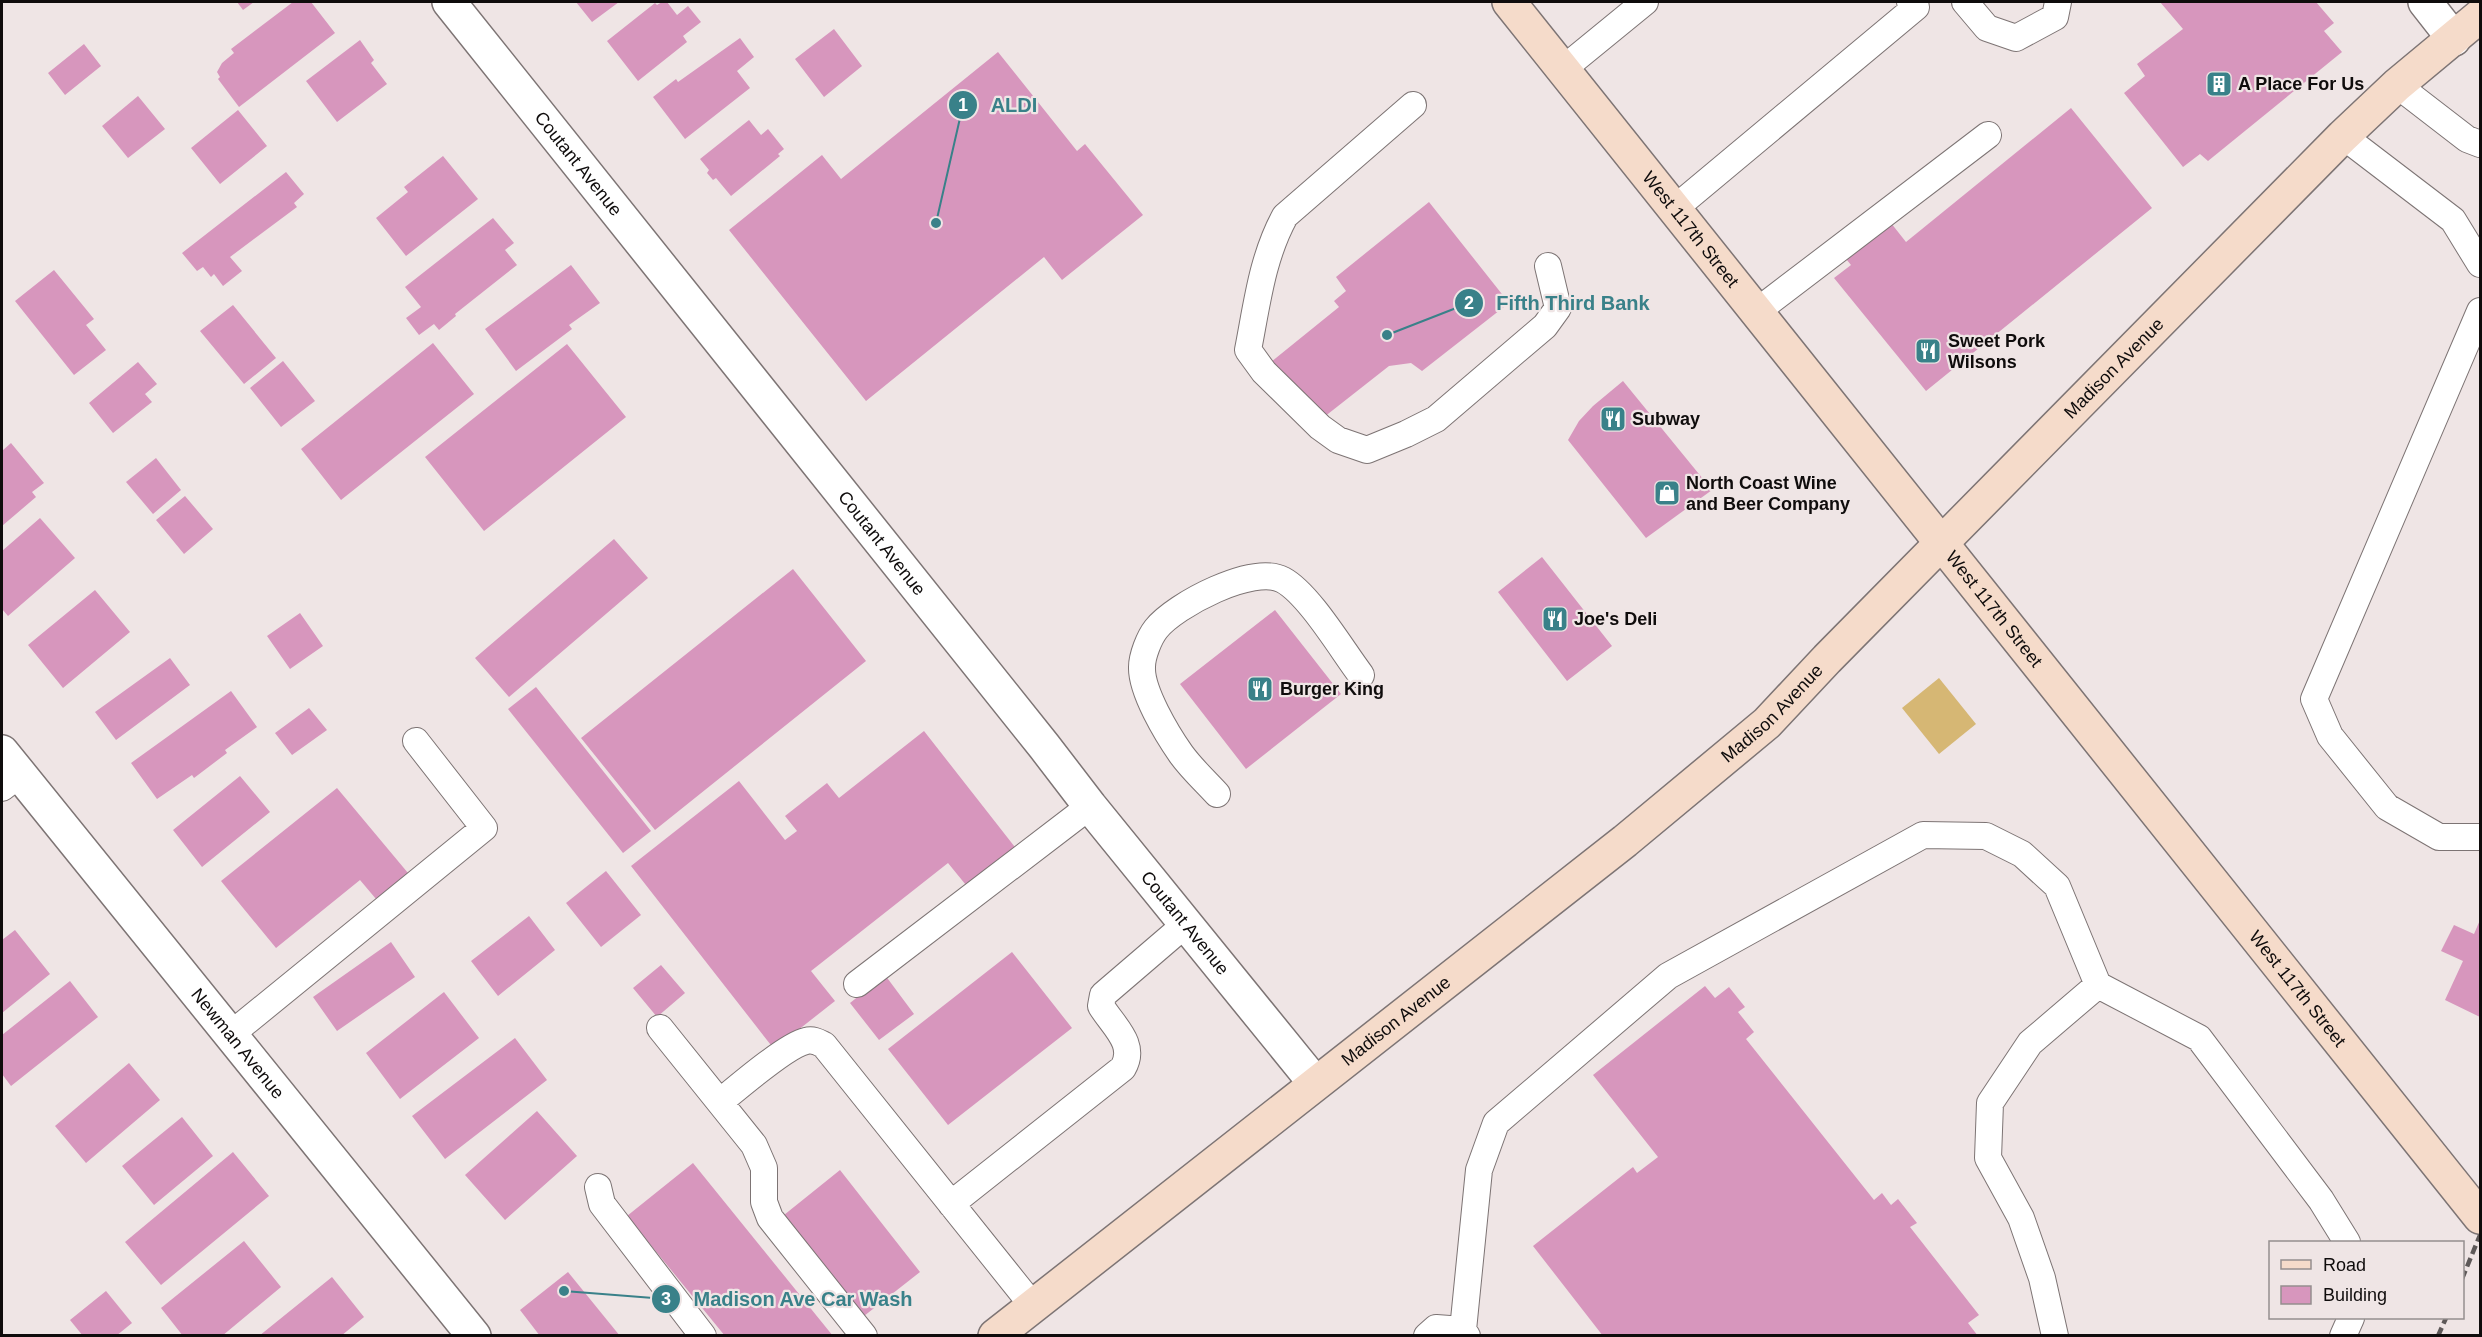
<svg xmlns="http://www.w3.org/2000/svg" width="2482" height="1337" font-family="Helvetica,sans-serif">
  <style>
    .green { fill: #d6b774 }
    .building { fill: #d796bd }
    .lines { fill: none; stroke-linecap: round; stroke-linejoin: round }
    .service-casing { stroke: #7d7474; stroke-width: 28 }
    .minor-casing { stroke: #7d7474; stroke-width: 36 }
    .secondary-casing { stroke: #7d7474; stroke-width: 36 }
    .service { stroke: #fff; stroke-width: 26 }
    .minor { stroke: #fff; stroke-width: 33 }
    .secondary { stroke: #f5dbca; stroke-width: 33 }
    .rail { stroke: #5e5959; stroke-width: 4.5; stroke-dasharray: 9 4.5; stroke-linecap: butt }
    .labels { text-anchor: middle; stroke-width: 4.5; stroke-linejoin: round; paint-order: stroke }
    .poi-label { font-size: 18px; font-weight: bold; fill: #0f0c0c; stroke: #efe5e5; text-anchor: start }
    .street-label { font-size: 18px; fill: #0f0c0c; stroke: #efe5e5 }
    .leader { fill: none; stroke: #398189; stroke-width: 2 }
    .callout-dot { fill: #398189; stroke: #efe5e5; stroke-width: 2 }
    .mark-label { font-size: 18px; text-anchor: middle; font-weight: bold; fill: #fff }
    .callout-label { font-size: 20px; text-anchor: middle; font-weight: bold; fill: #398189; stroke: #efe5e5; stroke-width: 4.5; stroke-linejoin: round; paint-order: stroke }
  </style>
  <rect width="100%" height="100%" fill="#efe5e5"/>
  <path class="green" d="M1939 678 1976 724 1939 754 1902 708Z"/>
  <path class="building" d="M237 2H254L243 10Z
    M293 2H311L335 33 239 107 218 79 220 77 217 72 222 63 234 53 231 49Z
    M576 2H619L592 22Z
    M662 2H667L677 15 688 6 701 22 683 36 687 42 638 81 607 41 655 3 657 5Z
    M2160 2H2316L2334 23 2324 31 2342 52 2208 161 2200 154 2183 167 2124 93 2145 76 2137 64 2183 29Z
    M834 29 862 66 824 97 795 59Z
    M740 38 754 57 737 71 750 88 685 139 653 97 676 79 678 82Z
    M360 40 374 60 371 63 387 84 337 122 306 81Z
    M84 44 101 66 65 95 48 73Z
    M998 52 1077 151 1085 144 1143 215 1062 280 1044 257 866 401 729 230 822 155 841 179Z
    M138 96 165 129 128 158 102 126Z
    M2071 108 2152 208 1926 391 1834 278 1851 265 1842 254 1887 218 1906 242Z
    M238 110 267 146 220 184 191 148Z
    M749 120 761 135 768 129 784 149 778 154 780 156 731 196 716 178 713 180 707 173 709 170 700 159Z
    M443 156 478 199 406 256 376 218 408 192 404 187Z
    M286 172 304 194 294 203 297 207 230 257 242 271 223 286 214 274 211 277 203 267 197 271 182 253Z
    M1429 202 1509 303 1422 371 1411 363 1389 366 1319 421 1271 362 1339 307 1334 301 1346 291 1336 277Z
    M493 218 514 243 505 250 517 265 455 314 456 316 439 330 434 324 419 335 406 318 421 307 405 287Z
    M571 265 600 303 569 325 572 329 516 371 485 329Z
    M54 270 94 319 86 325 106 350 74 375 15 301Z
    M233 305 276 358 244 384 200 331Z
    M433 343 474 394 341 500 301 449Z
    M567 344 626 417 484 531 425 457Z
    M283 361 315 401 281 427 250 388Z
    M138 362 157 384 145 394 152 402 113 433 89 403Z
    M1623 381 1712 490 1646 538 1568 440 1579 421 1593 406Z
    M11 443 44 483 32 492 36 497 2 526V451Z
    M156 458 181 490 153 514 126 482Z
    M185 496 213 529 184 554 156 520Z
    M40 518 75 558 8 616 2 609V551Z
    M614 539 648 578 509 697 475 658Z
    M1542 557 1612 646 1567 681 1498 592Z
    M793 569 866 661 655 830 581 738Z
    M95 590 130 632 63 688 28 645Z
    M1275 610 1341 694 1246 769 1180 684Z
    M300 613 323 646 290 669 267 636Z
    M170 658 190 685 116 740 95 712Z
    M536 687 651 831 623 853 508 709Z
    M231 691 257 727 225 750 227 753 194 778 192 775 157 799 131 763Z
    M309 708 327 730 292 755 275 733Z
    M924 731 1018 851 970 890 948 863 811 971 835 1001 774 1049 631 866 739 781 785 840 797 831 785 816 827 783 839 798Z
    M240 776 270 812 202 867 173 830Z
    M337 788 408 873 376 899 360 880 276 948 221 881Z
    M606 871 641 915 601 947 566 903Z
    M529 916 555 950 498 996 471 961Z
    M2480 920V1017L2445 1000 2463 961 2441 951 2454 925 2474 934Z
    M15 930 50 974 2 1013V940Z
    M391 942 415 977 337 1031 313 997Z
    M1012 952 1072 1028 948 1125 888 1049Z
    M661 965 685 993 657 1017 633 988Z
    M885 975 914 1014 879 1040 850 1003Z
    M70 981 98 1017 11 1086 2 1074V1035Z
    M1705 986 1715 998 1729 987 1745 1007 1738 1012 1754 1032 1746 1039 1874 1200 1882 1193 1891 1205 1898 1199 1917 1223 1910 1227 1979 1315 1968 1323 1978 1336H1603L1533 1246 1633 1167 1637 1173 1658 1157 1593 1075Z
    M444 992 479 1038 400 1099 366 1053Z
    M515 1038 547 1080 445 1159 412 1116Z
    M129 1063 160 1100 86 1163 55 1126Z
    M537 1111 577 1156 505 1220 465 1175Z
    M182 1117 213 1156 154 1205 122 1166Z
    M233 1152 269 1196 161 1285 125 1242Z
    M693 1163 833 1336H725L627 1216Z
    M840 1170 920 1272 864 1316 784 1215Z
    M244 1241 281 1287 222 1336H183L161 1308Z
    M568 1272 620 1336H540L520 1310Z
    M332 1277 364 1317 341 1336H259Z
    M106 1291 132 1323 116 1336H83L70 1320Z"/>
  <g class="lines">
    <g class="service-casing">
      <path id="service" d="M1965 2 1987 28 2016 38 2055 17 2058 2
        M1563 69 1645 2
        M2397 85 2467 139 2480 144
        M1413 105 1285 216C1262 258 1257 304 1248 350L1264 372 1320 427 1338 440 1367 450 1406 434 1436 419 1545 326 1558 308 1548 266
        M2343 136 2453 220 2480 264
        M1674 209 1916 7 1910 2
        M2480 311 2314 699 2330 736 2387 807 2439 837H2480
        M1756 312 1988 135
        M2 788 20 774
        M1217 794C1205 781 1191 768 1181 754 1167 734 1141 691 1142 667 1142 656 1149 638 1156 629 1175 605 1253 564 1283 580 1309 594 1342 650 1361 675
        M857 984 1090 806
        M660 1028 754 1145 764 1168V1202L770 1218 864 1336
        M230 1035 484 828 416 741
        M720 1102C737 1088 787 1045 806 1041 813 1039 818 1042 824 1045L1033 1306
        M598 1187 602 1204 703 1336
        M951 1204 1123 1068C1137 1044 1113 1026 1101 1006L1103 995 1187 923
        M1463 1330 1479 1170 1496 1123 1668 976 1923 835 1986 836 2022 854 2057 886 2098 985 2199 1038 2321 1200 2347 1242
        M1427 1336 1436 1328 1463 1330 1467 1336
        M2055 1336 2042 1278 2021 1218 1988 1158 1990 1103 2030 1043 2098 985
        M2343 1336 2351 1318"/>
    </g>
    <g class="minor-casing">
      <g id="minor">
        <path id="s1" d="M449 2 1044 746 1090 806 1315 1083"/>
        <path d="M2425 2 2454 39"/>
        <path id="s2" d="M2 752 474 1336"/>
      </g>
    </g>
    <g class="secondary-casing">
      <g id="secondary">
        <path id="s3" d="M1509 2 2480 1217"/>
        <path id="s4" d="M995 1336 1625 841 1767 723 1827 659 2343 136 2397 85 2480 16"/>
      </g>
    </g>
    <use href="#service" class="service"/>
    <use href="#minor" class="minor"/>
    <use href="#secondary" class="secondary"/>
    <path class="rail" d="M2462 1279 2480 1235
      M2438 1336 2446 1318"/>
  </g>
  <defs>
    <g id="building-square" transform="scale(1.35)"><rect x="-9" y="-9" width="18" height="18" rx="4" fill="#398189" stroke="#efe5e5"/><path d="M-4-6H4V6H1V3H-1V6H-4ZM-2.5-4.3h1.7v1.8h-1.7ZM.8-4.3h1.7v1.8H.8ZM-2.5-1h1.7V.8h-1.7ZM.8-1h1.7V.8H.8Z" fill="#fff"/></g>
    <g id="restaurant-square" transform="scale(1.35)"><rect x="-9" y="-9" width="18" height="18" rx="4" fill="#398189" stroke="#efe5e5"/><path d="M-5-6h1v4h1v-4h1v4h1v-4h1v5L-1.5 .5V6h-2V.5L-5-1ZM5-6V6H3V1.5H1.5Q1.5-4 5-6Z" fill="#fff"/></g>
    <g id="shop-square" transform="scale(1.35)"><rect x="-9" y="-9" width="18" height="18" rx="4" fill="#398189" stroke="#efe5e5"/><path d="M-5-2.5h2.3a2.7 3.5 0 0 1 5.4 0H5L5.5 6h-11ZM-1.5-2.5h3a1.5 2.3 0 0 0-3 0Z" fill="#fff"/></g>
  </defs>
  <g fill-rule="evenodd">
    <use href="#building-square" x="2219" y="84"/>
    <use href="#restaurant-square" x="1928" y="351"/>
    <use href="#restaurant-square" x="1613" y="419"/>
    <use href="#shop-square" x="1667" y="493"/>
    <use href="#restaurant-square" x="1555" y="619"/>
    <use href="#restaurant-square" x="1260" y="689"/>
  </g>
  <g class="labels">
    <g class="poi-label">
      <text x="2238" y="90">A Place For Us</text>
      <text x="1948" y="347">Sweet Pork<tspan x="1948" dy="21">Wilsons</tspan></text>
      <text x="1632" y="425">Subway</text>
      <text x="1686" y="489">North Coast Wine<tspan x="1686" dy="21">and Beer Company</tspan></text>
      <text x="1574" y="625">Joe's Deli</text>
      <text x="1280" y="695">Burger King</text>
    </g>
    <g class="street-label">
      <text dy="6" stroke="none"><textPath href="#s1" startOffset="207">Coutant Avenue</textPath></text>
      <text dy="6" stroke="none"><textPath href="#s3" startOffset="291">West 117th Street</textPath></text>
      <text dy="6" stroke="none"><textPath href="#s4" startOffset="1482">Madison Avenue</textPath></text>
      <text dy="6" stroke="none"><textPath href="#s1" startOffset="693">Coutant Avenue</textPath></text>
      <text dy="6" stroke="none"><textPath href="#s3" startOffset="777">West 117th Street</textPath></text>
      <text dy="6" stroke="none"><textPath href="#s4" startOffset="996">Madison Avenue</textPath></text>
      <text dy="6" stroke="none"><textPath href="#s1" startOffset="1179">Coutant Avenue</textPath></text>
      <text dy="6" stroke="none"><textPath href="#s3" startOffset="1263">West 117th Street</textPath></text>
      <text dy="6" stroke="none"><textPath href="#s4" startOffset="510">Madison Avenue</textPath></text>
      <text dy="6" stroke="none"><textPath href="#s2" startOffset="375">Newman Avenue</textPath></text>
    </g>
  </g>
  <path class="leader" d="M936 223L963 105M1387 335L1469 303M564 1291L666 1299"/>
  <g class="callout-dot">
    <circle cx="936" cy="223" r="6"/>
    <circle cx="1387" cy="335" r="6"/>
    <circle cx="564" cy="1291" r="6"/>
    <circle cx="963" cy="105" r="15"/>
    <circle cx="1469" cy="303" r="15"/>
    <circle cx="666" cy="1299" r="15"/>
  </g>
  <g class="mark-label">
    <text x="963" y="111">1</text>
    <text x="1469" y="309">2</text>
    <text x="666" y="1305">3</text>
  </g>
  <g class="callout-label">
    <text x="1014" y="112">ALDI</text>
    <text x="1573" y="310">Fifth Third Bank</text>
    <text x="803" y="1306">Madison Ave Car Wash</text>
  </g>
  <rect width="2482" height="1337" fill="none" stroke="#0f0c0c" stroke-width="6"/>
  <rect x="2269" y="1241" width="195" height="78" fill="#efe5e5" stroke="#958e8e" stroke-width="1.5"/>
  <rect x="2281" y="1260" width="30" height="9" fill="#f5dbca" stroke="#958e8e" stroke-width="1.5"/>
  <text x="2323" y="1271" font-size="18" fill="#0f0c0c">Road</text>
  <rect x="2281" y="1286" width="30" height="18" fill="#d796bd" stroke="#958e8e" stroke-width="1.5"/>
  <text x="2323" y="1301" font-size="18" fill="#0f0c0c">Building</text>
</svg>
